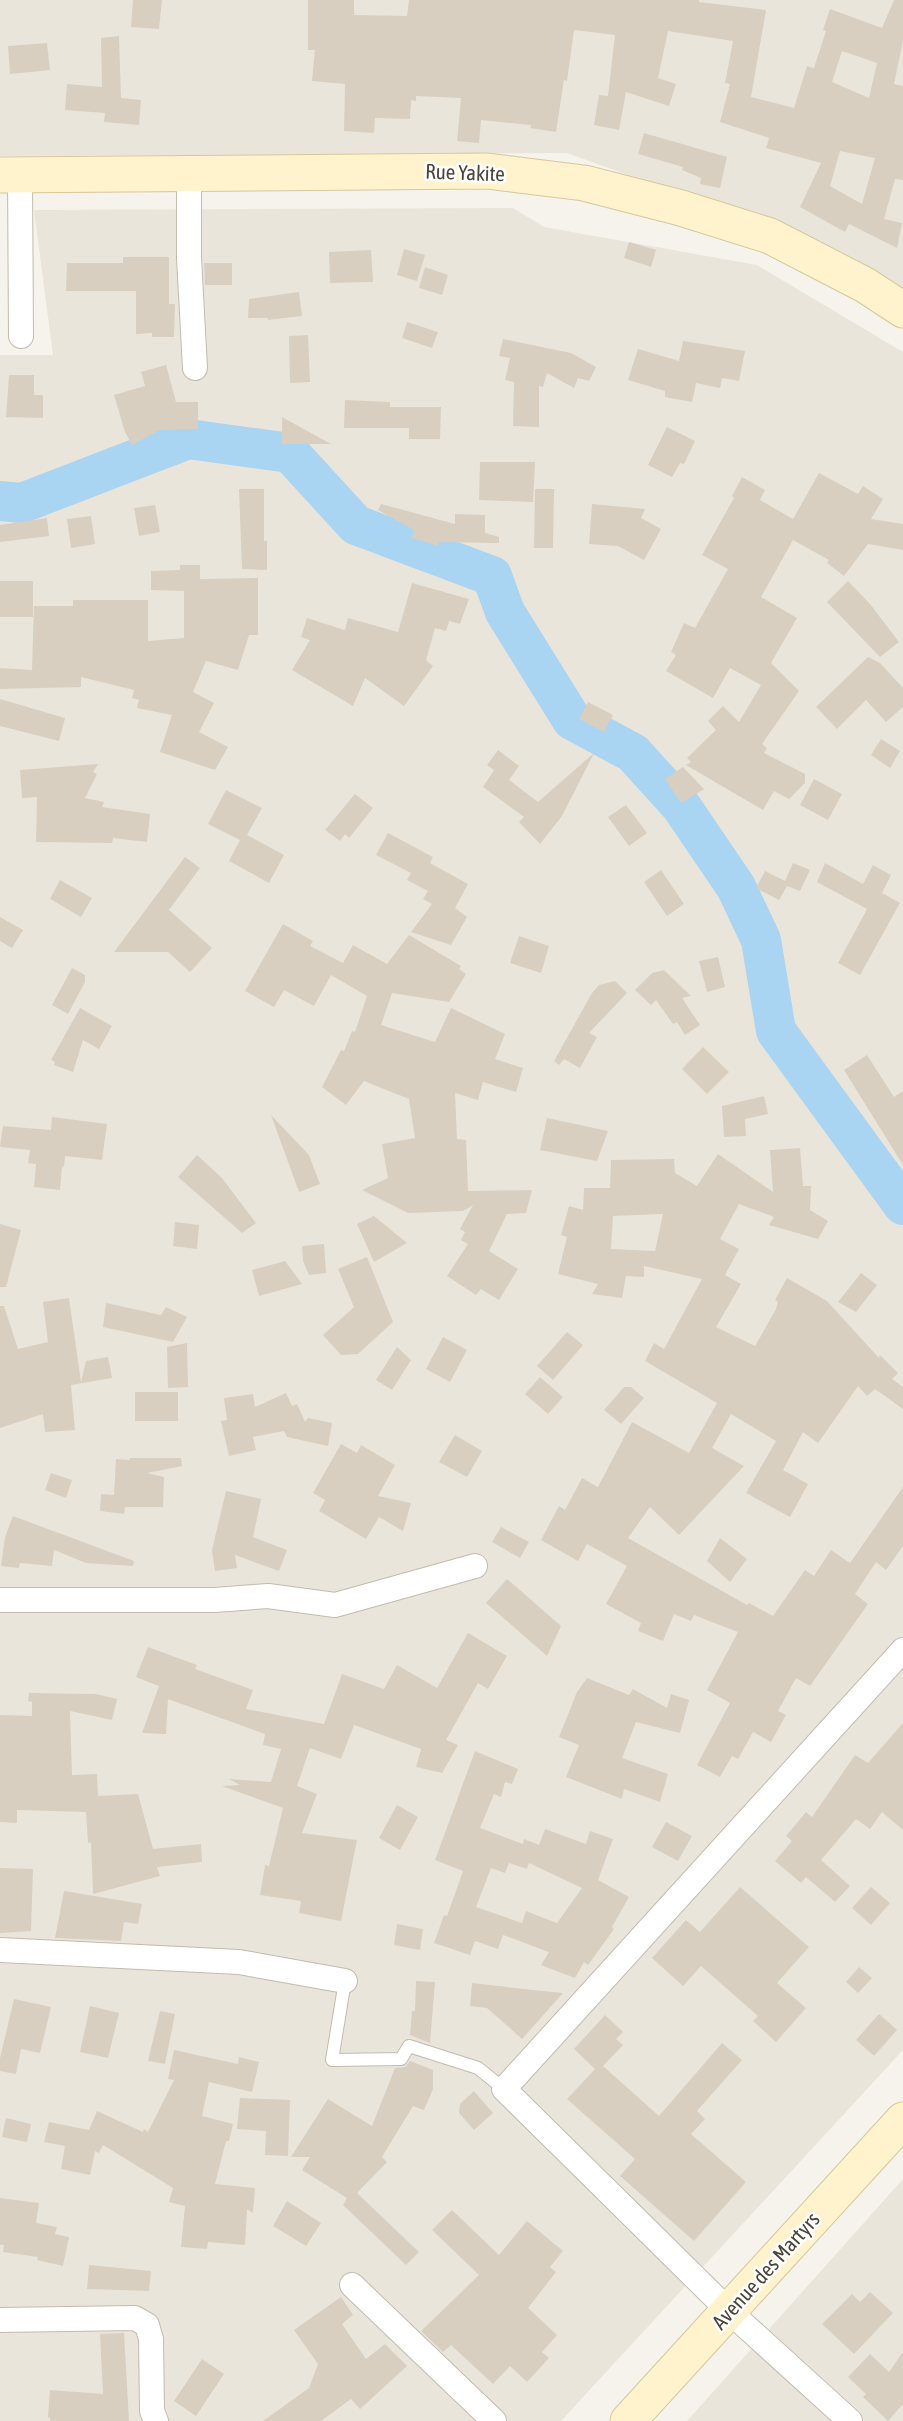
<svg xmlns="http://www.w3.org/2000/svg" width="903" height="2421" font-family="'Asap Condensed',sans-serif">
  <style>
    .residential { fill: #eae5da }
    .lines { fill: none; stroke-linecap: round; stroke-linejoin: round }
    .river { stroke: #a9d4f2; stroke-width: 40 }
    .building { fill: #d8cfc1; fill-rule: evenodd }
    .lane-casing { stroke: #c2bbae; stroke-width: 14 }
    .street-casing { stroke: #c2bbae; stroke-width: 26 }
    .secondary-casing { stroke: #d6c79b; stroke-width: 37 }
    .lane { stroke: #fff; stroke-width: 12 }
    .street { stroke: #fff; stroke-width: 24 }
    .secondary { stroke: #fff3cd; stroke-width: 35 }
    .labels { text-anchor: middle; stroke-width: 5; stroke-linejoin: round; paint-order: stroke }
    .street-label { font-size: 21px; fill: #4b4439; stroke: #fff }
  </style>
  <rect width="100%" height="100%" fill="#f6f3ec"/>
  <path class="residential" d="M0 0H903V294L801 238 567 153 0 156Z
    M513 208 544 227 757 265 903 352V2050L561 2421H0V355H53L34 210Z
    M903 2179V2421H687Z"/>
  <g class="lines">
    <path class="river" d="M0 501 22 503 188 439 290 453 356 525 492 576 505 612 572 720 633 753 681 806 736 887 761 940 776 1031 903 1205"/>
  </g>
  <path class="building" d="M133 0H162L159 29 131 27Z
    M308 0H354V15L407 16 409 0H699V2L766 10 751 97 794 108 807 66 814 68 826 31 823 30 830 9 882 28 894 0H903V41L894 84 903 86V180L895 179 884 219 902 223 897 248 849 224 845 232 800 207 821 163 766 148 769 138 720 122 730 84 725 83 733 41 668 31 658 78 676 84 669 106 626 92 619 130 594 125 599 95 608 96 615 35 574 30 567 81 564 80 556 132 530 128 531 125 481 120 479 143 457 141 461 98 416 96V101L411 100 410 119 375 118 374 133 344 131 345 84 312 81 315 50H308ZM842 51 877 63 869 98 832 82ZM840 151 875 158 862 204 830 186Z
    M119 36 121 98 141 100 139 125 104 122 105 113 65 110 67 84 102 87 101 38Z
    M47 43 50 70 10 74 8 46Z
    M644 133 727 157 720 188 700 184 701 178 682 170 683 167 638 154Z
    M629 242 656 250 651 267 624 258Z
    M404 249 425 255 417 281 397 275Z
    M371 250 373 282 330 283 329 252Z
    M123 257H169V304H175L174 337H152V333L136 334V291H66L67 263H123Z
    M204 263H232V285H205Z
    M425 267 448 275 442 295 419 288Z
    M299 292 302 316 268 320V318H248L249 299Z
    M407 322 438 332 432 348 402 338Z
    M308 335 310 382 290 383 289 336Z
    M503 339 571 353 596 367 589 381 578 378 574 388 547 373 543 387 539 386V427L513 426 514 382 505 380 510 358 499 356Z
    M683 341 745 351 739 381 722 378 720 388 696 383 692 402 665 397V391L628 380 638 349 679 361Z
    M166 365 176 402H198V429L160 430 132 445 125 432 114 395 145 386 141 372Z
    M9 375H34V395H43V418L6 417Z
    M345 400 390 402V407H441L440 439H409V428H344Z
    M282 417 331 444H282Z
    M667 427 695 441 684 464 680 463 672 477 648 465Z
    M480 462H535L533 502 479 500Z
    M819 473 858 494 863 486 883 499 871 519 903 524V550L868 544 844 576 827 563 829 560 793 540 761 597 797 618 771 663 799 691 762 744 767 748 764 753 805 774V783L789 799 774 791 763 810 686 765 691 762 687 758 716 730 708 721 723 706 739 722 761 685 730 668 713 698 666 671 676 655 671 652 684 623 695 628 728 569 702 555 734 498 732 496 742 477 765 490 760 500 793 519Z
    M239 489H264V541H267V570L242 569Z
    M535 489H554L553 548H534Z
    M381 504 455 524V514L485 515V533L499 537V543L439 542 438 546 412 538 414 530 378 510Z
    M592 504 645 509 641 518 661 529 644 560 618 546 589 544Z
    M155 505 160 532 139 536 134 508Z
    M91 516 95 544 71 548 67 519Z
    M47 518 49 536 0 542V525Z
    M180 565H200V579L258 578V635H249L238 670 206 661 193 692 214 703 199 732 228 747 215 770 160 752 172 715 137 708 139 700 132 698 134 690 81 677V687L0 689V668L32 670 34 606H73V600H148V641L184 638V591L151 590V571L180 570Z
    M0 581H33V617H0Z
    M848 581 870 604 899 642 880 657 827 602Z
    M412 583 469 599 460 624 449 621 446 631 435 628 426 660 433 666 404 706 365 678 353 706 292 670 310 640 301 637 307 618 345 630 348 618 398 632Z
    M868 657 880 663 903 688V707L886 722 866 700 837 729 816 707Z
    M0 699 65 718 59 741 0 726Z
    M588 702 613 715 604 732 579 719Z
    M881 739 900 751 890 768 871 755Z
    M498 750 519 766 509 780 538 802 594 753 562 816 540 844 519 822 524 817 483 787 494 770 487 765Z
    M98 764 93 772 97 774 85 798 104 802 102 807 150 814 147 842 113 838 112 843 36 842 37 797 22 798 20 770Z
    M683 767 704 789 681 803 665 779Z
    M814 779 842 794 828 820 800 805Z
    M226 790 262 808 247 835 284 855 269 883 229 861 240 840 208 824Z
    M355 794 373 808 349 838 345 834 340 841 325 830Z
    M626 805 647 833 629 846 608 817Z
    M388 833 433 857 430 863 468 884 455 908 467 917 451 945 411 932 432 904 423 899 428 891 407 880 411 873 376 855Z
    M185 857 200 868 169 910 212 948 190 972 168 952H114Z
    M793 863 810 870 800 891 787 886 779 900 756 888 765 871 785 881Z
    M825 863 863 884 873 865 891 875 882 893 900 903 860 975 838 963 867 909 817 882Z
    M661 870 684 904 667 916 644 882Z
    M60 880 92 898 81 917 50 899Z
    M0 917 23 930 12 948 0 941Z
    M283 924 313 941 310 946 343 963 353 945 387 964 409 935 461 966 459 969 466 974 449 1002 392 993 381 1025 435 1042 451 1008 505 1034 495 1059 523 1068 516 1092 483 1082 478 1100 455 1093 457 1139 466 1140 468 1191 532 1190 526 1213 507 1214 489 1251 518 1269 499 1300 481 1289 476 1295 447 1276 468 1244 461 1240 465 1232 460 1229 473 1205 463 1211 408 1213 362 1190 388 1178 382 1144 415 1138 409 1099 364 1081 346 1105 322 1087 341 1050 344 1051 352 1031 355 1032 367 996 331 975 314 1006 284 990 274 1007 245 991Z
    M519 936 549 946 541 973 510 963Z
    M718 957 725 987 707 992 699 961Z
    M72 968 85 975V982L68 1014 52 1005Z
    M664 970 691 996 682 998 700 1025 685 1035 677 1022 673 1024 656 1000 651 1005 635 990 652 973Z
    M615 981 627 993 589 1033 597 1037 580 1068 564 1059 559 1065 554 1061 592 993 599 985Z
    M80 1008 112 1026 99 1049 83 1040 73 1072 54 1065 55 1062 51 1060Z
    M703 1047 729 1072 707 1094 682 1069Z
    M867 1055 894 1097 903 1091V1165L844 1070Z
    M764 1096 768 1114 745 1119 746 1136 724 1137 722 1106Z
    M271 1115 309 1155 320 1184 299 1192Z
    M52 1117 107 1124 102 1160 65 1156 64 1167 62 1166 60 1190 34 1187 36 1164 28 1163 30 1150 0 1147 3 1126 51 1130Z
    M547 1118 608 1131 597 1161 540 1150Z
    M800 1148 803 1186H811L810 1210 828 1221 818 1239 769 1225 774 1217 739 1204 720 1239 739 1249 725 1275 741 1284 716 1327 755 1346 776 1309 778 1302 775 1300 787 1278 827 1301 879 1358 880 1355 898 1373 892 1379 903 1387V1409L875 1389 867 1396 858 1386 818 1443 803 1432 783 1470 808 1484 790 1517 746 1493 776 1441 731 1414 712 1448 744 1466 679 1535 650 1507 628 1538 747 1605 749 1603 773 1616 805 1570 814 1576 831 1550 850 1563 903 1487V1546L886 1570 876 1562 855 1594 868 1604 810 1686 796 1678 778 1711 786 1715 771 1742 753 1732 738 1759 732 1756 720 1777 697 1765 730 1703 707 1690 738 1632 694 1615 691 1621 674 1614 663 1641 638 1631 641 1623 606 1604 627 1566 587 1544 578 1561 541 1540 559 1506 565 1510 582 1478 598 1487 632 1422 689 1453 717 1403 645 1361 654 1343 664 1349 702 1279 644 1266V1277L626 1276 622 1298 592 1294 598 1284 558 1274 567 1237 561 1235 569 1206 583 1210 584 1188H610L611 1160 674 1159 675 1173 697 1186 718 1154 773 1192 770 1150ZM663 1214 655 1251 611 1249 613 1216Z
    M197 1155 222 1178 256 1223 242 1233 178 1177Z
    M374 1216 407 1243 374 1262 357 1224Z
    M175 1222 199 1225 197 1249 173 1246Z
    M0 1224 21 1230 6 1287H0Z
    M324 1244 326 1273 309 1275 303 1261 302 1246Z
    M367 1257 393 1322 358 1354 341 1355 323 1335 354 1307 338 1269Z
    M285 1261 302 1284 259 1296 252 1270Z
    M861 1273 877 1285 856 1312 838 1302Z
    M69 1298 81 1382 86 1361 108 1357 112 1378 71 1385 75 1430 45 1432 43 1414 0 1428V1306H4L18 1349 48 1342 43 1302Z
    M106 1303 161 1315 166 1307 187 1317 173 1342 103 1327Z
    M567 1332 583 1345 553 1380 537 1366Z
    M443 1337 467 1350 450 1382 426 1369Z
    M187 1343 188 1387 168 1388 167 1347Z
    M397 1347 411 1360 392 1390 376 1380Z
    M540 1377 563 1397 548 1414 525 1394Z
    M624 1387H631L644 1398 621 1424 604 1410Z
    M135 1392H178V1421H135Z
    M286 1393 292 1406 297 1404 305 1422 308 1418 332 1423 328 1446 287 1437 284 1431 253 1437 256 1450 229 1456 221 1421 227 1420 224 1398 253 1394 255 1407Z
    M455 1435 482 1451 467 1477 439 1462Z
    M341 1444 357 1453 361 1445 395 1465 378 1496 411 1503 403 1531 379 1517 366 1539 319 1511 325 1500 313 1493Z
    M130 1458H181L182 1466 147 1473 164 1477 163 1507H125L124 1514 100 1511 101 1494 114 1495 116 1459 130 1460Z
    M51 1473 72 1480 66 1498 45 1490Z
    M226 1491 261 1499 253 1537 287 1550 279 1571 235 1555 237 1568 215 1571 212 1550Z
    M13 1516 134 1561 133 1566 86 1563 54 1550 52 1566 20 1563 19 1568 1 1566 5 1537Z
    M501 1527 529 1542 520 1558 492 1542Z
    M720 1538 747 1559 730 1582 707 1561Z
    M507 1579 561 1626 547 1656 486 1603Z
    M468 1633 507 1656 488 1689 478 1683 446 1740 458 1745 442 1773 416 1767 421 1749 354 1725 341 1759 310 1748 297 1786 317 1794 302 1833 357 1840 341 1921 299 1913 301 1901 260 1895 265 1865 269 1866 283 1808 222 1786 240 1785 229 1779 271 1782 281 1749 263 1745 265 1734 168 1699 166 1734 142 1733 159 1686 136 1677 148 1647 197 1665 195 1669 253 1690 246 1709 324 1724 342 1674 384 1689 397 1665 437 1688Z
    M587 1678 629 1695 633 1689 667 1708 671 1694 689 1700 680 1733 636 1722 622 1758 668 1774 660 1802 624 1789 622 1799 566 1777 579 1745 559 1737 577 1692Z
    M29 1693 96 1694 117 1699 112 1720 70 1711 72 1775 97 1774 98 1796 138 1794 153 1849 201 1844 202 1862 157 1867 160 1876 93 1894 91 1842 88 1843 86 1812 17 1810V1823L0 1822V1715L32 1716V1702L28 1701Z
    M903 1723V1830L882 1812 870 1829 856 1819 821 1860 850 1886 835 1902 806 1877 801 1883 775 1861 792 1841 786 1836 806 1812 812 1817 855 1755 868 1763Z
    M475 1751 518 1769 512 1784 505 1782 501 1797 494 1794 480 1828 523 1844 524 1839 539 1845 545 1829 586 1844 590 1831 613 1839 598 1880 629 1897 612 1927 614 1929 588 1965 584 1962 575 1978 541 1965 549 1952 503 1935 498 1949 475 1941 470 1955 434 1943 444 1915 447 1916 463 1871 435 1860ZM509 1863 527 1869 529 1863 582 1888 557 1923 526 1911 522 1923 476 1907 491 1868 505 1873Z
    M397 1805 418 1817 400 1850 379 1838Z
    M666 1822 692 1836 678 1861 652 1847Z
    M0 1868 33 1869 31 1931 0 1933Z
    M740 1887 809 1947 777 1983 806 2008 776 2042 753 2021 758 2016 701 1966 683 1986 652 1958 686 1920 700 1932Z
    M871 1887 890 1903 871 1925 852 1908Z
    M64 1891 142 1904 138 1924 124 1922 121 1941 55 1938Z
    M397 1924 423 1929 420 1950 394 1945Z
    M859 1967 872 1978 858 1993 846 1982Z
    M416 1981 435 1982 430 2043 410 2035 412 2011H415Z
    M472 1983 533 1990 563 1993 522 2039 487 2008 470 2006Z
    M14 1999 51 2007 40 2053 21 2049 16 2074 0 2071V2058Z
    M90 2006 119 2013 108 2058 80 2052Z
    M160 2011 175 2014 165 2064 148 2061Z
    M879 2014 897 2030 874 2056 856 2040Z
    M605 2015 623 2032 616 2039 623 2045 603 2066 659 2116 722 2043 742 2060 697 2111 705 2119 691 2134 746 2182 694 2241 620 2176 635 2159 567 2099 595 2069 574 2049Z
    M174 2050 238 2064 239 2057 259 2062 252 2092 209 2082 202 2116 233 2124 229 2141H226L215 2184 255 2188 253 2213 247 2209 245 2245 208 2242 207 2249 181 2247 185 2206 169 2202 173 2188 103 2145 99 2153 95 2151 90 2175 61 2169 65 2146 44 2142 49 2122 89 2130 97 2111 143 2132 144 2129 148 2132 174 2080 168 2079Z
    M410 2061 433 2070V2089L424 2110 413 2106 382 2157 387 2162 357 2193 419 2252 406 2265 343 2205 347 2198 302 2170 310 2157H291L328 2099 372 2126 395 2068 405 2067Z
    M474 2091 493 2113 474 2130 459 2113 460 2104Z
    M240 2098 290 2100 288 2156 265 2155 266 2131 237 2129Z
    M6 2118 31 2124 27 2142 2 2137Z
    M0 2198 39 2203 36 2223 57 2227 55 2234 69 2237 63 2266 37 2260 38 2257 3 2252 4 2245H0Z
    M287 2201 321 2223 306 2246 273 2226Z
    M452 2210 499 2255 527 2221 563 2251 550 2267 556 2272 528 2308 557 2335 542 2352 549 2358 527 2382 510 2366 493 2384 451 2345 443 2352 421 2331 479 2275 432 2230Z
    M89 2265 151 2271 149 2291 87 2289Z
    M870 2292 893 2313 854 2354 822 2324 852 2294 860 2302Z
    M341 2297 353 2315 342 2324 366 2359 385 2344 407 2366 360 2409 351 2399 321 2421H263L309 2388 318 2364 294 2330Z
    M124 2333 129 2421H50V2418L48 2417 50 2390 103 2394 100 2334Z
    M903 2352V2404L888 2421 863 2397 866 2394 848 2377 870 2354 889 2372Z
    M202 2359 224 2374 196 2416 174 2401Z"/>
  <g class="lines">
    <g class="lane-casing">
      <path id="lane" d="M345 1981 332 2060 401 2059 409 2046 478 2068 504 2089"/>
    </g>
    <g class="street-casing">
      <path id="street" d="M189 173V258L195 368
        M20 175 21 336
        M0 1600H215L268 1596 335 1605 475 1566
        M0 1950 239 1962 345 1981
        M352 2285 494 2421
        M0 2320 135 2318 147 2325 151 2339 152 2411 156 2421
        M850 2421 730 2312 504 2089 903 1650"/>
    </g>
    <g class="secondary-casing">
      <path id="secondary" d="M0 175 487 171 584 183 681 208 770 236 865 285 903 310
        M628 2421 903 2120"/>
    </g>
    <use href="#lane" class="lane"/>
    <use href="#street" class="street"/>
    <use href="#secondary" class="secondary"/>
  </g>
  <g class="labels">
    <g class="street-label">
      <text transform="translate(465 173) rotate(2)" y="7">Rue Yakite</text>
      <text transform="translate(766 2271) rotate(-48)" y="7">Avenue des Martyrs</text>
    </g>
  </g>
</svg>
